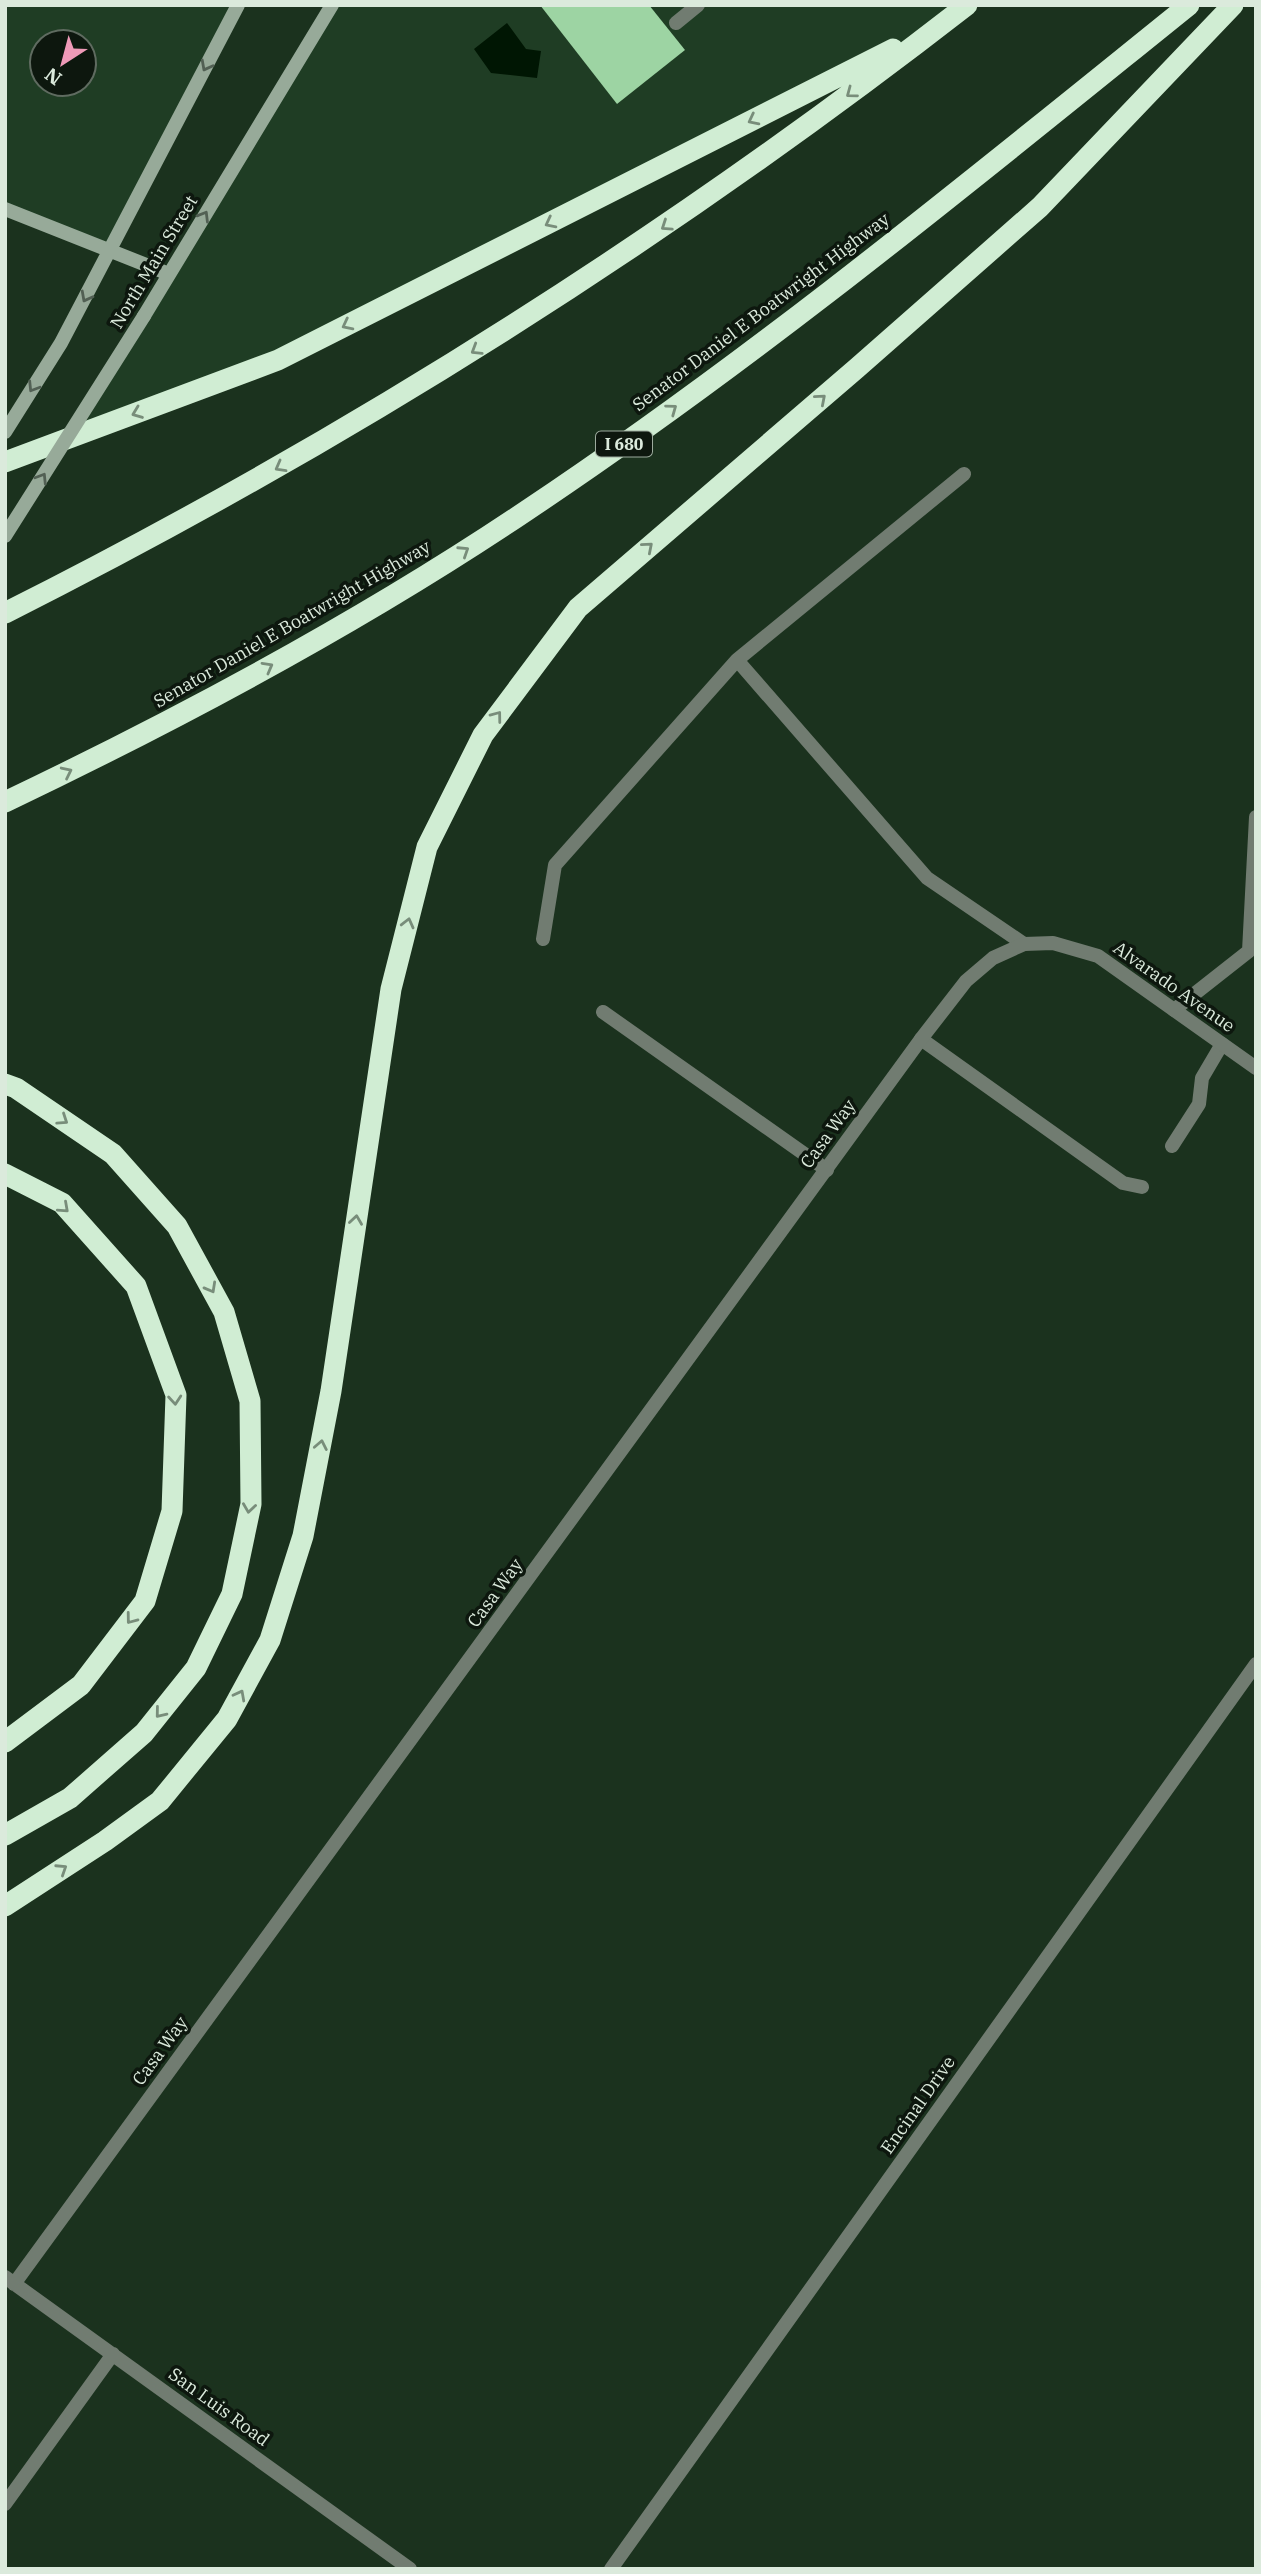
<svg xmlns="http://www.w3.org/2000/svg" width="1261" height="2574" font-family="'IBM Plex Serif',serif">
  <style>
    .built { fill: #1f3d24; fill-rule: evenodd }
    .water { fill: #001603 }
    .building { fill: #9dd4a3 }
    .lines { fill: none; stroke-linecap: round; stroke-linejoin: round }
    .lane { stroke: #717c71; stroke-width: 14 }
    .street { stroke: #717c71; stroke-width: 14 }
    .secondary { stroke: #97aa99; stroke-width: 14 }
    .highway { stroke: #d0edd3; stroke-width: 21 }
    .secondary-bridge { stroke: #97aa99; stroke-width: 14 }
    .oneway { stroke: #526054 }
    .oneway2 { stroke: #788d7a }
    .labels { text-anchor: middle; stroke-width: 7; stroke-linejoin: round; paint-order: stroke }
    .shield { fill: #0d170e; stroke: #9dab9e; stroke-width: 2 }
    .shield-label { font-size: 16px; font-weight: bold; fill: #dbeadc }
    .street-label { font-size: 18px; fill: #dbeadc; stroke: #0d170e }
  </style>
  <rect width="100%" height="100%" fill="#1b321e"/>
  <path class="built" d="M5 5H238L110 250 5 209ZM42 42H84V84H42Z
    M332 5H967L945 23 278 360 59 450Z"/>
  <path class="water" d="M507 23 526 49 541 51 537 78 491 73 474 49Z"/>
  <path class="building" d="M540 5H649L685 50 617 104Z"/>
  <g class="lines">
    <path class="lane" d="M676 23 698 5
      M737 660 964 474
      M543 939 555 865 737 660 927 878 1024 944
      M1174 1010 1249 951 1256 817
      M603 1012 827 1170
      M921 1039 1123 1183 1142 1187
      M1172 1146 1199 1104 1202 1078 1222 1044"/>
    <path class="street" d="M5 2277 410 2569
      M14 2284 921 1039 966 981 993 958 1024 944 1053 943 1098 956 1256 1068
      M5 2504 113 2354
      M611 2569 1256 1664"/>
    <path class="secondary" d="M5 209 169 274
      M144 316 332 5
      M5 432 61 343 238 5"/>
    <path class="highway" d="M5 462 278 360 893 49
      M5 613C345 442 666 239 967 5
      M5 802C185 716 361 622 526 511 757 357 973 179 1189 5
      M5 1084 16 1088 113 1154 177 1226 224 1312 250 1401 251 1504 232 1594 196 1668 144 1733 70 1798 5 1835
      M5 1174 62 1203 136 1286 176 1395 172 1511 145 1601 81 1685 5 1742
      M5 1906 105 1841 160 1801 227 1719 270 1640 303 1536 331 1391 391 989 427 847 483 735 578 608 857 368 1040 207 1233 5"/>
    <path class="secondary-bridge" d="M5 536 144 316"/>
  </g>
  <defs><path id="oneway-chevron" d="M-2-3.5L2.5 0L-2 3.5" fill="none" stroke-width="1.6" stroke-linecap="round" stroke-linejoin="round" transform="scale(1.75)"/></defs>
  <g class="oneway">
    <use href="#oneway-chevron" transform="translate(206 66) rotate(118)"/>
    <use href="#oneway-chevron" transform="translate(204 216) rotate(-59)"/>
    <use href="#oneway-chevron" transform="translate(86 297) rotate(118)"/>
    <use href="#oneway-chevron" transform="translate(33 387) rotate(122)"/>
    <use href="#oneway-chevron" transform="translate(42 478) rotate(-58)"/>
  </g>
  <g class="oneway2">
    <use href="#oneway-chevron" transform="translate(851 93) rotate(143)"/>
    <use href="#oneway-chevron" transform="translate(753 120) rotate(153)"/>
    <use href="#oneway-chevron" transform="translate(550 223) rotate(153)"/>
    <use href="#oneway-chevron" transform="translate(666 226) rotate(146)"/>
    <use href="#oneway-chevron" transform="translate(347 325) rotate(153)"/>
    <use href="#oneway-chevron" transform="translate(476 350) rotate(148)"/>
    <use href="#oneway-chevron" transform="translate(821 399) rotate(-41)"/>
    <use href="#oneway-chevron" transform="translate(672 409) rotate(-36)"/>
    <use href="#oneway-chevron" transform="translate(137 413) rotate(159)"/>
    <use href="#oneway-chevron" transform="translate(280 467) rotate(151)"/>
    <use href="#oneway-chevron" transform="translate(648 547) rotate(-41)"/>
    <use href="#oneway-chevron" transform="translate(464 551) rotate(-33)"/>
    <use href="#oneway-chevron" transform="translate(268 667) rotate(-29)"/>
    <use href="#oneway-chevron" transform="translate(497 716) rotate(-53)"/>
    <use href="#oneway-chevron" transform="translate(67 772) rotate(-26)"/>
    <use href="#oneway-chevron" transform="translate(408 923) rotate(-76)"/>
    <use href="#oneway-chevron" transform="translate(63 1120) rotate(34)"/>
    <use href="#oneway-chevron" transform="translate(64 1208) rotate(42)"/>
    <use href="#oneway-chevron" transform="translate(356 1220) rotate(-82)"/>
    <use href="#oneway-chevron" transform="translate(211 1288) rotate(61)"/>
    <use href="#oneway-chevron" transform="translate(175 1400) rotate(85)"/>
    <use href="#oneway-chevron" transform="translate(321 1445) rotate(-79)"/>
    <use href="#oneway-chevron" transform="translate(249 1508) rotate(98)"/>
    <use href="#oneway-chevron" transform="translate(131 1619) rotate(127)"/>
    <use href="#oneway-chevron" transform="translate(240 1695) rotate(-62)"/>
    <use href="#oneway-chevron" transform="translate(160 1713) rotate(129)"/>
    <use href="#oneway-chevron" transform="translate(62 1869) rotate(-33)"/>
  </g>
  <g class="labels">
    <rect class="shield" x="596" y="431.5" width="56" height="25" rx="5"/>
    <g class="shield-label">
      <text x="624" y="450">I 680</text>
    </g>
    <g class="street-label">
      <text transform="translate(154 262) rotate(-59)" y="6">North Main Street</text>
      <text transform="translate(761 312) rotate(-37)" y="6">Senator Daniel E Boatwright Highway</text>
      <text transform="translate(292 624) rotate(-30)" y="6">Senator Daniel E Boatwright Highway</text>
      <text transform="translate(1174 987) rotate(35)" y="6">Alvarado Avenue</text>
      <text transform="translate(828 1134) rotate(-54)" y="6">Casa Way</text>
      <text transform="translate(495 1593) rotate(-54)" y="6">Casa Way</text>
      <text transform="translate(160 2051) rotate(-54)" y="6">Casa Way</text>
      <text transform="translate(918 2105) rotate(-55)" y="6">Encinal Drive</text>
      <text transform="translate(219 2407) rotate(36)" y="6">San Luis Road</text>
    </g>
  </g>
  <rect width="1261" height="2574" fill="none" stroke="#dbeadc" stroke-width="14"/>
  <g transform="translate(63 63) rotate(216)"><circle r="33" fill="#0d170e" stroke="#5f6b60" stroke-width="2"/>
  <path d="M0-5L12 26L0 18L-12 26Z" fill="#ef9ab8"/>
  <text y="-10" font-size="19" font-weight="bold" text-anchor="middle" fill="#dbeadc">N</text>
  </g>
</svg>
